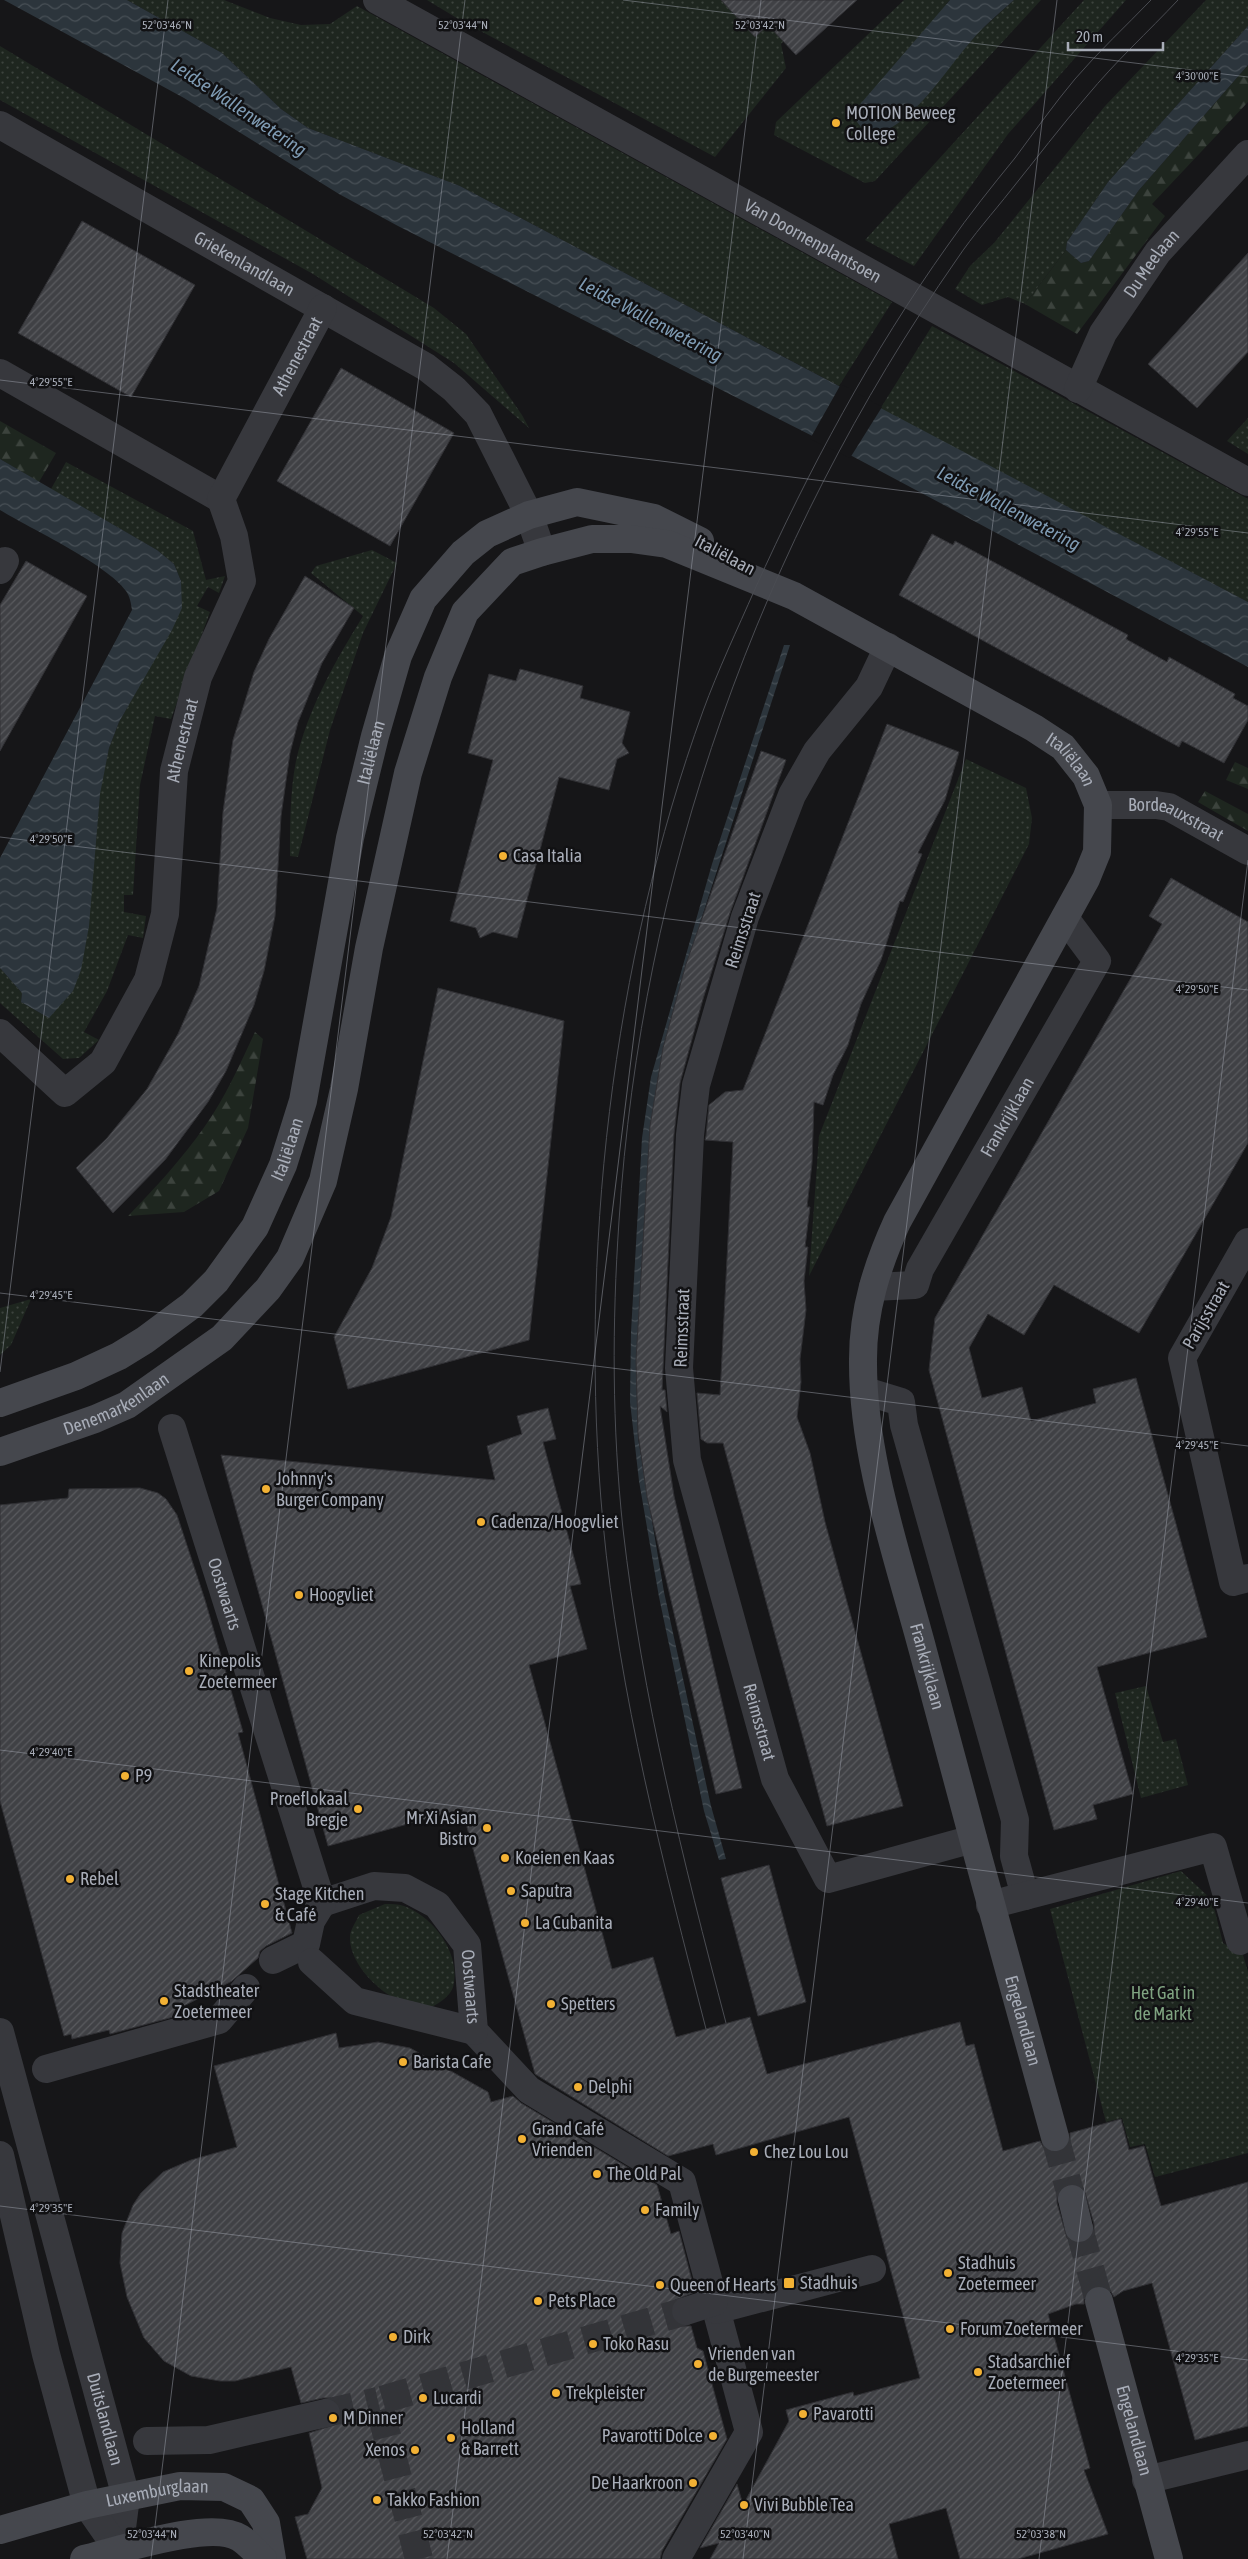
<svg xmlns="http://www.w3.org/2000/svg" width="1248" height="2559" font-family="'Asap Condensed',sans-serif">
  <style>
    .grass { fill: url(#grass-dots) }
    .forest { fill: url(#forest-firs) }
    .water { fill: url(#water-waves) }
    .pier { fill: #161618 }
    .building { fill: url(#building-hatch); stroke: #303034; fill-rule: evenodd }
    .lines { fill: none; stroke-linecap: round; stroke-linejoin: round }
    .street-tunnel { stroke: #333438; stroke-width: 28; stroke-dasharray: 28 14; stroke-linecap: butt }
    .secondary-tunnel { stroke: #333438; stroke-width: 28; stroke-dasharray: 28 14; stroke-linecap: butt }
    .street { stroke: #37383d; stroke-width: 28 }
    .secondary { stroke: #45474d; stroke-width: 28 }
    .tram { stroke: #4a4c52; stroke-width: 1 }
    .ticks { fill: none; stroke: #a8adb8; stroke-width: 1; stroke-opacity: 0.45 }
    .poi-dot { fill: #f2b134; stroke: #111113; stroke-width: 2 }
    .labels { text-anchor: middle; stroke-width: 5; stroke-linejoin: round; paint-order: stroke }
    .poi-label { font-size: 18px; fill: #a8adb8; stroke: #111113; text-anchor: start }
    .street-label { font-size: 18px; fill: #a8adb8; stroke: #111113 }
    .park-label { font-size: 18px; fill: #7fa381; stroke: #111113 }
    .water-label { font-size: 19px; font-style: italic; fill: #7f9bb3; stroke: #111113 }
    .ticks-label { font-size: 12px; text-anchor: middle; fill: #a8adb8; stroke: #111113; stroke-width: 5; stroke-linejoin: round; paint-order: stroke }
  </style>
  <defs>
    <pattern id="grass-dots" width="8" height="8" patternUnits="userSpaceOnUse" patternTransform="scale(1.25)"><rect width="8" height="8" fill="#1e261f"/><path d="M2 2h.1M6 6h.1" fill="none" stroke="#3c433d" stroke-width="1.8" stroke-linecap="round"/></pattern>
    <pattern id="forest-firs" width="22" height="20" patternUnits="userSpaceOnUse" patternTransform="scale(1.25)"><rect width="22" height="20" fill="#1e261f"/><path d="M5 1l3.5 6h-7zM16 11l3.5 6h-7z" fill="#3c433d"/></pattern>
    <pattern id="water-waves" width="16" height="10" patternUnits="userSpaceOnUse" patternTransform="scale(1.25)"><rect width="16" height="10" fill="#2c353c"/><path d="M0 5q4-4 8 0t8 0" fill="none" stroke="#485056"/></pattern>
    <pattern id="building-hatch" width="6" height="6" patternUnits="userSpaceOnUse" patternTransform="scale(1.25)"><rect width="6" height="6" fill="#404145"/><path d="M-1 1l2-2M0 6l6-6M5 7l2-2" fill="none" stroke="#595a5e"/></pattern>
  </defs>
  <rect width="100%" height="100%" fill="#161618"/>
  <path class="grass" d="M127 0H224L270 18 301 25 330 24 357 6 892 302 839 386 460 186 308 128 281 109 222 53Z
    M427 0H821L781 44 786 68 715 157 460 20Z
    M904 0H950L946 4 982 29 1014 0H1041L875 181 865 183 774 135 776 122Z
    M1084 0H1126L1008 134 914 266 865 240Z
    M1206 0H1248V26L1108 182 1067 242 1066 250 1025 304 1008 297 982 305 955 289 970 266 994 243 1105 106Z
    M0 46 434 308 466 334 522 415 529 428 454 363 313 274 0 100Z
    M932 326 1248 499V602L880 409Z
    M1248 418V454L1227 441Z
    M66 462 193 531 206 580 225 576 219 593 208 587 197 606 210 612 171 719 155 716 140 785 133 895H124V912L146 916 143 938 128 935 107 991 84 1032 99 1040 79 1058 63 1059 0 1003V968L22 993 21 1002 49 1018 109 748 119 722 137 690 181 581 174 564 157 550 51 489Z
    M372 550 397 563 363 633 330 730 298 857 290 856C290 825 290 791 296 761 308 708 335 662 363 616L311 573 316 566Z
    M966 759 1026 788 1032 818 1029 844 809 1276 819 1136Z
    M31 1299 11 1345 0 1355V1308Z
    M1146 1686 1163 1742 1176 1739 1188 1785 1141 1798 1115 1693Z
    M1181 1871 1212 1900 1223 1943 1243 1955 1248 1972V2153L1155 2177 1145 2144 1130 2147 1122 2118 1106 2122 1050 1909Z
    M385 1904C391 1904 398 1904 404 1906 432 1916 459 1951 454 1982 453 1996 439 2003 428 2009 421 2007 413 2006 405 2003 381 1995 349 1964 350 1937 350 1930 356 1922 359 1915Z"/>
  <path class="forest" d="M1248 65V102L1152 204 1165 216 1077 334 1025 304 1066 250 1081 263 1089 261 1139 190Z
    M0 421 56 453 39 482 0 459Z
    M1235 762 1248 768V789L1226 780Z
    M1205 791 1248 814V831L1198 802Z
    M255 1032 263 1039 248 1128 219 1191 184 1212 128 1216C155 1188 182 1159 205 1126 225 1098 240 1064 255 1032Z"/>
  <path class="water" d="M4 0H127L222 53 281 109 308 128 460 186 1248 602V667L852 456 398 226 339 194 184 98Z
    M950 0H1014C1003 10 992 19 982 29 946 66 923 116 874 137L864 131 854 118 856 109Z
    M1248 26V65L1139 190 1089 261 1081 263 1066 250 1067 242 1108 182Z
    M0 459 157 550 174 564 181 581 182 608 172 630 119 722 109 748 100 794 89 926 81 970 73 991 49 1018 21 1002 22 993 0 968V858L132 610C131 603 130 597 126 591 107 564 31 529 0 510Z
    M784 645H790L700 923 658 1076 650 1134 636 1367 638 1438 664 1592 711 1806 726 1859 719 1860 704 1811 659 1597 639 1481 630 1402 631 1332 642 1138 651 1077 712 864Z"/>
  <path class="pier" d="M841 384 882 407 850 458 810 439Z"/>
  <path class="building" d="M721 0H857L796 55 768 25 755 37Z
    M82 221 195 285 131 397 18 333Z
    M1248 253V352L1197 408 1148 364Z
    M341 368 454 433 390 546 277 481Z
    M932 534 953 545 955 541 1128 635 1126 639 1167 662 1169 657 1235 694 1233 698 1248 706V720L1224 763 1182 741 1179 747 899 595Z
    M26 561 87 596 0 751V605Z
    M305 576 354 608 322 663 298 722 290 753 281 816 275 916 264 971 254 1005 226 1071 208 1102 165 1160 113 1213 76 1168 107 1138 147 1089 178 1034 199 986 217 908 223 812 233 740 254 672 269 639Z
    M520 669 583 686 580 698 630 712 622 743 629 753 617 759 609 790 559 777 517 938 493 932 480 938 476 928 450 921 493 760 468 753 489 674 516 681Z
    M887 724 959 752 945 800 918 853 922 854 903 902 900 901 881 960 861 1004 848 1045 833 1075 823 1105 814 1102 812 1163 807 1207H810L805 1247H808L804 1281 806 1310 800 1359 801 1382 797 1417 810 1453 825 1522 903 1806 827 1826 723 1443H707L701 1439 697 1393 720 1395 733 1142 705 1140 706 1136 709 1105 725 1092 743 1090Z
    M761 751 786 760 730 913 703 999 680 1083 674 1134 662 1390H665L667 1412 660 1406 674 1496 742 1788 716 1794 647 1497 638 1433 636 1360 650 1126 663 1048 686 964Z
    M1171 878 1248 922V1143L1139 1333 1054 1285 1024 1335 988 1314 969 1348 982 1398 1022 1387 1031 1421 1096 1403 1093 1389 1136 1378 1207 1637 1097 1667 1133 1794 1093 1805 1097 1819 1054 1830 929 1370 935 1318 1162 924 1149 916Z
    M438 988 564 1021 529 1340 348 1389 334 1337 372 1268 391 1217Z
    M548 1408 556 1439 543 1442 581 1584 570 1586 587 1649 529 1665 612 1969 653 1957 676 2037 750 2017 767 2074 960 2022 966 2046 974 2044 1003 2151 1040 2141 1044 2148 1051 2152H1059L1066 2148 1070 2141V2133L1121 2119 1129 2150 1144 2146 1161 2206 1248 2182V2426L1195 2440 1152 2283 1123 2291 1114 2297 1110 2290 1103 2286H1094L1088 2290 1084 2297V2304H1076L1048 2314 1090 2468 1084 2470 1108 2534 1018 2559H960L946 2508 889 2524 898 2559H710L719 2543 700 2548 737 2484 743 2505 789 2421 786 2410 853 2392 854 2396 920 2378 849 2117 716 2155 713 2144 668 2156 535 2074 462 1809 328 1846 221 1455 495 1480 487 1446 522 1434 517 1416ZM1069 2184H1077L1084 2189 1094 2224V2232L1090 2239 1082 2243H1074L1067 2238 1057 2203V2195L1061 2188Z
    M140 1488 158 1493 166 1499 177 1515 205 1600 243 1732 238 1733 292 1933 266 1946 260 1951 258 1958 232 1981 176 2010 177 2016 110 2034 109 2030 72 2039 71 2034 64 2036 0 1801V1505L68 1498 69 1489Z
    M769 1865 806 2002 758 2016 721 1878Z
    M336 2033 339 2048 378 2042 410 2048 488 2092 491 2102 513 2096 521 2103 657 2185 671 2234 679 2231 695 2292 675 2300 671 2307V2315L676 2323 683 2326H691L697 2348 703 2351 727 2439 662 2551 660 2559H307L295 2517 308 2514 322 2488 309 2433 337 2424 341 2417V2410L338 2403 331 2398H323L301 2403 291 2367 235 2381H220L191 2376 164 2361 144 2338 127 2297 120 2263 122 2233 133 2205 141 2193 163 2172 191 2160 237 2147 214 2066Z"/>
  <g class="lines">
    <path class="street-tunnel" d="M326 2413 378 2401
      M419 2559 378 2401 686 2311"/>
    <path class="secondary-tunnel" d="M1055 2137 1072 2199
      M1079 2228 1099 2301"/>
    <g class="street">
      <path id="s1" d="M377 0 1248 482"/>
      <path id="s2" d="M0 125 426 367 454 389 478 414 529 515 542 552"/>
      <path d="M0 373 221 499"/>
      <path id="s3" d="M1078 389 1103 333 1158 252 1248 154"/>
      <path d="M0 570 5 561"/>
      <path id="s4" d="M888 647 869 687 817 751 792 795 745 917 696 1085 690 1135 679 1368 687 1460 775 1779 828 1879 973 1839"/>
      <path id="s5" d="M1098 805H1156L1169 807 1248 851"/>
      <path id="s6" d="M0 1033 65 1093 103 1062 148 980 165 914 174 771 198 677 242 581 234 536 221 499 323 308"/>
      <path d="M1248 1242 1182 1358 1233 1582 1248 1578"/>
      <path id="s7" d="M873 1287 915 1285 920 1269 1097 961 1065 918"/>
      <path d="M865 1391 901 1402 904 1425 1015 1820 1014 1856 1025 1896"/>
      <path id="s8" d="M172 1428 322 1903 374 1886 405 1888 437 1905 467 1945 474 2031 529 2090 682 2182 749 2432 676 2559"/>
      <path d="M990 1905 1213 1847 1240 1941"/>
      <path d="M273 1960 306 1944 311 1921 322 1903"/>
      <path d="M312 1962 355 2001 474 2031"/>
      <path id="s9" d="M0 2032 126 2497 119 2551"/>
      <path d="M46 2069 219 2020 246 1988"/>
      <path d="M0 2155 46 2354 87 2505 119 2551"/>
      <path d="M716 2310 872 2269"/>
      <path d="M686 2311 714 2302"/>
      <path d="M147 2441 209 2440 326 2413"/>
      <path d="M1146 2480 1248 2455"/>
    </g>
    <g class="secondary">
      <path id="s10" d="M0 1403 76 1376 119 1356 145 1340 192 1305 216 1281 255 1227 283 1165 303 1101 350 838 375 736 398 656 423 599 463 553 487 534 529 515 577 502 654 518 700 541"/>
      <path id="s11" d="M0 1452 95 1419 127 1405 222 1338 268 1289 290 1258 323 1181 344 1089 369 948 408 773 438 677 465 612 512 562 542 552 592 539H631L667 544 794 596 1034 728 1063 747 1086 776 1098 805 1097 852 1086 879 897 1222C877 1266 863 1310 863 1359 862 1456 898 1557 923 1651 966 1813 1010 1976 1055 2137"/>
      <path d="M1072 2199 1079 2228"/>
      <path id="s12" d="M1099 2301 1169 2559"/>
      <path id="s13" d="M0 2530 87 2505 180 2486 224 2487 251 2500 266 2523 272 2559"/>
      <path d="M84 2559C118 2551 211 2519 240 2538 248 2543 256 2552 263 2559"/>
    </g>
    <path class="tram" d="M726 2023C683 1860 642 1697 623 1529 612 1427 612 1323 619 1221 641 876 759 543 957 259 973 235 993 213 1011 190 1036 159 1061 126 1087 96 1115 62 1148 32 1178 0
      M706 2029C663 1862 619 1695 603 1523 578 1257 612 962 703 711 718 670 737 630 755 589 809 469 871 353 948 245 969 215 992 186 1015 158 1035 131 1054 104 1075 79 1099 51 1126 26 1151 0"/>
  </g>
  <path class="ticks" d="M623 0 1248 77M0 380 1248 533M0 837 1248 990M0 1293 1248 1446M0 1372 168 0M0 1750 1248 1903M0 2206 1248 2360M151 2559 465 0M447 2559 761 0M743 2559 1057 0M1039 2559 1248 860"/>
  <g class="poi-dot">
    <circle cx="836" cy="123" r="5"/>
    <circle cx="503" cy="856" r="5"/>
    <circle cx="266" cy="1489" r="5"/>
    <circle cx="481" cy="1522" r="5"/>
    <circle cx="299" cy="1595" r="5"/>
    <circle cx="189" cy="1671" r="5"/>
    <circle cx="125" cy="1776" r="5"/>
    <circle cx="358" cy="1809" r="5"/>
    <circle cx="487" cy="1828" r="5"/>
    <circle cx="505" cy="1858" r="5"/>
    <circle cx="70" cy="1879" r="5"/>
    <circle cx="511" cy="1891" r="5"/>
    <circle cx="265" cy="1904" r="5"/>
    <circle cx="525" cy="1923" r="5"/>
    <circle cx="164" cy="2001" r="5"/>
    <circle cx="551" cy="2004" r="5"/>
    <circle cx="403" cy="2062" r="5"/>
    <circle cx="578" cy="2087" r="5"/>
    <circle cx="522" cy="2139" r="5"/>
    <circle cx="754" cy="2152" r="5"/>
    <circle cx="597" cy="2174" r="5"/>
    <circle cx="645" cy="2210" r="5"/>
    <circle cx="948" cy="2273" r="5"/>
    <rect x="783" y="2277" width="12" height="12" rx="2.5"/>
    <circle cx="660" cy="2285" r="5"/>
    <circle cx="538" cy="2301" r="5"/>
    <circle cx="950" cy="2329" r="5"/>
    <circle cx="393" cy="2337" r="5"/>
    <circle cx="593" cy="2344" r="5"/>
    <circle cx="698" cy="2364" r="5"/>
    <circle cx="978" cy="2372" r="5"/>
    <circle cx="556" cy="2393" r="5"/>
    <circle cx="423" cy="2398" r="5"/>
    <circle cx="803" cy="2414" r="5"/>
    <circle cx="333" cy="2418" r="5"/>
    <circle cx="713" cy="2436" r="5"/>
    <circle cx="451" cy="2438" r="5"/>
    <circle cx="415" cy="2450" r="5"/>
    <circle cx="693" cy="2483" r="5"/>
    <circle cx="377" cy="2500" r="5"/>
    <circle cx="744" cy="2505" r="5"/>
  </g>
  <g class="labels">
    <g class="poi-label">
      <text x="846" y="119">MOTION Beweeg<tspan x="846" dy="21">College</tspan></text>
      <text x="513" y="862">Casa Italia</text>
      <text x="276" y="1485">Johnny's<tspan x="276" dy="21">Burger Company</tspan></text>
      <text x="491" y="1528">Cadenza/Hoogvliet</text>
      <text x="309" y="1601">Hoogvliet</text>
      <text x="199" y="1667">Kinepolis<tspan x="199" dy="21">Zoetermeer</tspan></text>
      <text x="135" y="1782">P9</text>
      <text x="348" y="1805" text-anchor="end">Proeflokaal<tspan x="348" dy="21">Bregje</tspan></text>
      <text x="477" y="1824" text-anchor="end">Mr Xi Asian<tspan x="477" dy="21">Bistro</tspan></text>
      <text x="515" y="1864">Koeien en Kaas</text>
      <text x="80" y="1885">Rebel</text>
      <text x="521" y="1897">Saputra</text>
      <text x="275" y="1900">Stage Kitchen<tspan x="275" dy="21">&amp; Café</tspan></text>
      <text x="535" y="1929">La Cubanita</text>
      <text x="174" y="1997">Stadstheater<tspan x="174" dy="21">Zoetermeer</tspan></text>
      <text x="561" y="2010">Spetters</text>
      <text x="413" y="2068">Barista Cafe</text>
      <text x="588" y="2093">Delphi</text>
      <text x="532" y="2135">Grand Café<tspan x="532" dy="21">Vrienden</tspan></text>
      <text x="764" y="2158">Chez Lou Lou</text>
      <text x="607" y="2180">The Old Pal</text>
      <text x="655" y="2216">Family</text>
      <text x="958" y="2269">Stadhuis<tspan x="958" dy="21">Zoetermeer</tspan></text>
      <text x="800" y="2289">Stadhuis</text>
      <text x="670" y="2291">Queen of Hearts</text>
      <text x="548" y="2307">Pets Place</text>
      <text x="960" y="2335">Forum Zoetermeer</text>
      <text x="403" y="2343">Dirk</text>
      <text x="603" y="2350">Toko Rasu</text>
      <text x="708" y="2360">Vrienden van<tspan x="708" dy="21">de Burgemeester</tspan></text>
      <text x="988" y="2368">Stadsarchief<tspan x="988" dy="21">Zoetermeer</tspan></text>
      <text x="566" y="2399">Trekpleister</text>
      <text x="433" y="2404">Lucardi</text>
      <text x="813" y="2420">Pavarotti</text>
      <text x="343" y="2424">M Dinner</text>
      <text x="461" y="2434">Holland<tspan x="461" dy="21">&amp; Barrett</tspan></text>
      <text x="703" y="2442" text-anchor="end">Pavarotti Dolce</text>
      <text x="405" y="2456" text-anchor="end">Xenos</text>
      <text x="683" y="2489" text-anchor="end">De Haarkroon</text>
      <text x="387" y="2506">Takko Fashion</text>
      <text x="754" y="2511">Vivi Bubble Tea</text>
    </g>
    <g class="street-label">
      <text dy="6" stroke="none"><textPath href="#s1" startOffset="498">Van Doornenplantsoen</textPath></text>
      <text dy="6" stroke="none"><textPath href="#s2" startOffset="281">Griekenlandlaan</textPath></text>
      <text dy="6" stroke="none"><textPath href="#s3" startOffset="146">Du Meelaan</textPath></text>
      <text dy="6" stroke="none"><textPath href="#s6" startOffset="892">Athenestraat</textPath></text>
      <text transform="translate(725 555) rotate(28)" y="6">Italiëlaan</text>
      <text dy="6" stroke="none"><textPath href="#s6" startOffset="474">Athenestraat</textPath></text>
      <text dy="6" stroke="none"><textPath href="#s10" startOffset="808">Italiëlaan</textPath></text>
      <text dy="6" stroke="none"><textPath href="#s11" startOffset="1716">Italiëlaan</textPath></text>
      <text dy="6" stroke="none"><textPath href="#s5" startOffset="81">Bordeauxstraat</textPath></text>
      <text transform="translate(743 930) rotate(-72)" y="6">Reimsstraat</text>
      <text dy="6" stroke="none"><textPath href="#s7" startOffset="234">Frankrijklaan</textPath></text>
      <text dy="6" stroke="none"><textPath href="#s10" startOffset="402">Italiëlaan</textPath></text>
      <text transform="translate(1206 1315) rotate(-60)" y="6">Parijsstraat</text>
      <text transform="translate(682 1328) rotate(-88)" y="6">Reimsstraat</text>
      <text dy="6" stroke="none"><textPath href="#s11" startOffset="126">Denemarkenlaan</textPath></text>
      <text dy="6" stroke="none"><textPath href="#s8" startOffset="174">Oostwaarts</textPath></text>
      <text dy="6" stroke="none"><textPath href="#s11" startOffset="2695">Frankrijklaan</textPath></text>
      <text dy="6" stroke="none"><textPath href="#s4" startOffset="1131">Reimsstraat</textPath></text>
      <text dy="6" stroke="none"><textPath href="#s8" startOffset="712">Oostwaarts</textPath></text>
      <text dy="6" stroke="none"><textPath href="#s11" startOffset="3062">Engelandlaan</textPath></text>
      <text dy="6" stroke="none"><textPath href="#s9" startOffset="401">Duitslandlaan</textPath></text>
      <text dy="6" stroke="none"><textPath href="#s12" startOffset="134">Engelandlaan</textPath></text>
      <text dy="6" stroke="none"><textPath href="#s13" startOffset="162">Luxemburglaan</textPath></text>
    </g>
    <g class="park-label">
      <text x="1163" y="1999">Het Gat in<tspan x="1163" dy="21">de Markt</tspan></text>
    </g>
    <g class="water-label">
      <text transform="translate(239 107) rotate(34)" y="7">Leidse Wallenwetering</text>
      <text transform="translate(651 319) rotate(28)" y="7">Leidse Wallenwetering</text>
      <text transform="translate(1009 508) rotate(28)" y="7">Leidse Wallenwetering</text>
    </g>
  </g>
  <g class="ticks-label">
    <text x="167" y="29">52°03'46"N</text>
    <text x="463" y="29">52°03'44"N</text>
    <text x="760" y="29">52°03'42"N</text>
    <text x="1197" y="80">4°30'00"E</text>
    <text x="51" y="386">4°29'55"E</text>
    <text x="1197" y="536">4°29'55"E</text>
    <text x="51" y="843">4°29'50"E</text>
    <text x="1197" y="993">4°29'50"E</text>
    <text x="51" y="1299">4°29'45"E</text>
    <text x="1197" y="1449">4°29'45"E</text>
    <text x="51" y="1756">4°29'40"E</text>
    <text x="1197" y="1906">4°29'40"E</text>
    <text x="51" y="2212">4°29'35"E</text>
    <text x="1197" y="2362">4°29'35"E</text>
    <text x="152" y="2538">52°03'44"N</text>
    <text x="448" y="2538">52°03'42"N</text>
    <text x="745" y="2538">52°03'40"N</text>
    <text x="1041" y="2538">52°03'38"N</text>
  </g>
  <path d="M1068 42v8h95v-8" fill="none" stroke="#a8adb8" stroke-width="2.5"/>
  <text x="1076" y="42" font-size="15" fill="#a8adb8" stroke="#111113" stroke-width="4" paint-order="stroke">20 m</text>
</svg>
